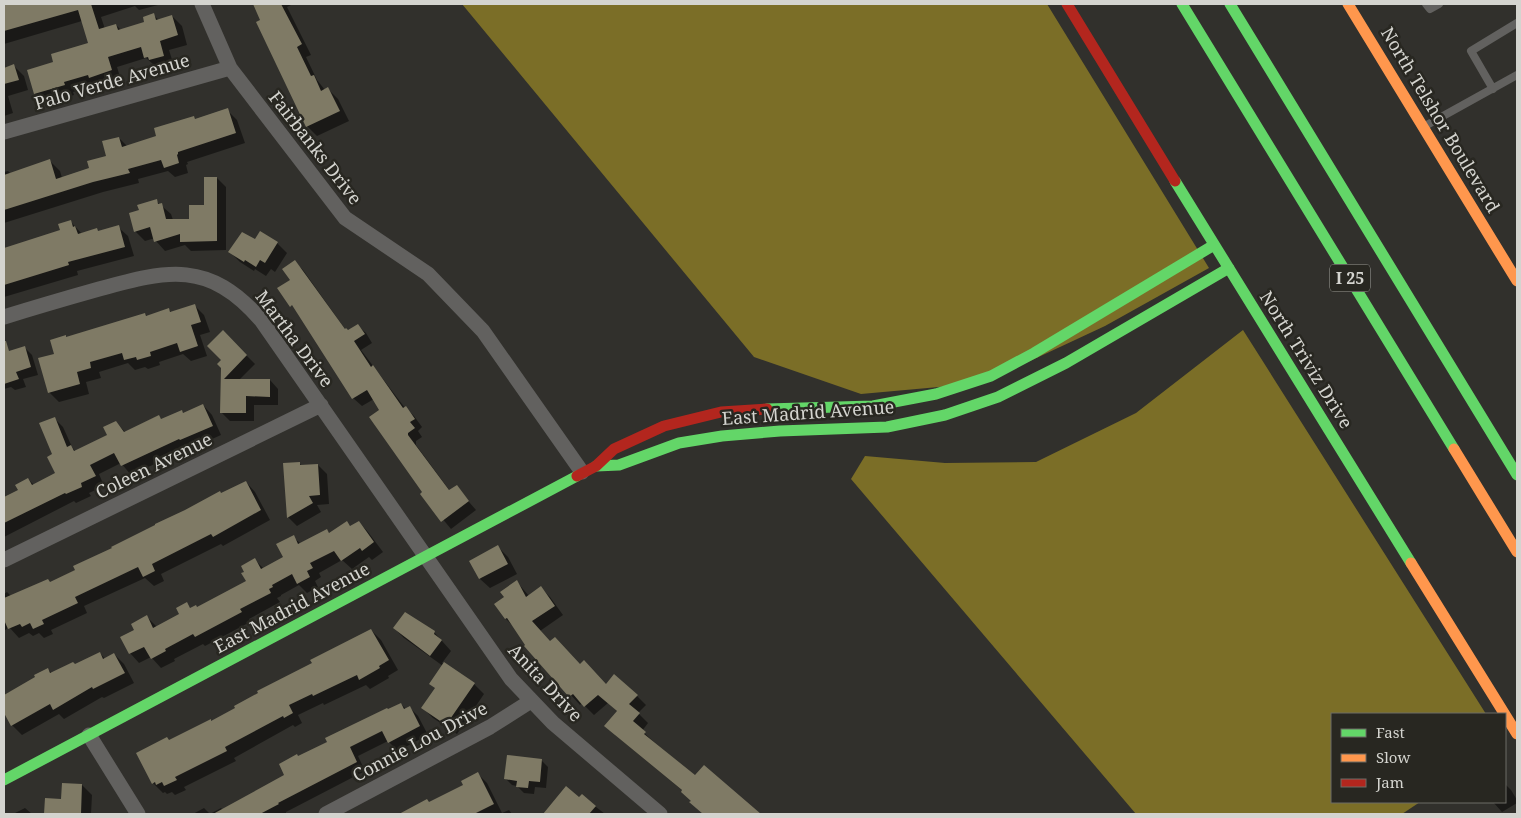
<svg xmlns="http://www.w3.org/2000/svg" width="1521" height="818" font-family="'Noto Serif',serif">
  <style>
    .water { fill: #7b6e27 }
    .shadow { fill: #0007 }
    .building { fill: #7f7a65 }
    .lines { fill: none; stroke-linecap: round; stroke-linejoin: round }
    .lane { stroke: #62615f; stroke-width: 8 }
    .street { stroke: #62615f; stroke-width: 15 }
    .fast { stroke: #63d668; stroke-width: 11 }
    .slow { stroke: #ff974d; stroke-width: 11 }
    .jam { stroke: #b3261e; stroke-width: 11 }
    .labels { text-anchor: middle; stroke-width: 5; stroke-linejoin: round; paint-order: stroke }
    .shield { fill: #282721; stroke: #a0a09b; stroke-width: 1 }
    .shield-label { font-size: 16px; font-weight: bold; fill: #d4d4cf }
    .street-label { font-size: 18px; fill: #d4d4cf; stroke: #282721 }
  </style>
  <rect width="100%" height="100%" fill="#31302c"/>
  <path class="water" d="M462 4H1047L1209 268 1105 326 983 383 861 394 754 357Z
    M1243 330 1486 714H1332V802H1420L1402 814H1136L851 479 865 456 945 463 1036 462 1136 413Z"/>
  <path class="shadow" d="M4 4H157L158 5 139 10 135 6 101 17 105 29 116 25 121 30 146 23 153 15 159 20 172 16 182 26 187 45 169 50 174 66 160 70 146 58 117 67 121 80 100 87 98 85 73 92 74 95 45 104 35 94 55 63 89 44 82 21 4 44Z
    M254 4H293L287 7 311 55 306 57 317 80 325 90 328 89 338 99 349 121 317 136 307 126Z
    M14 66 24 76 28 90 8 96 13 113 4 116V69Z
    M227 110 237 120 245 143 187 162 188 164 186 165 188 173 175 177 168 171 138 179 139 183 103 192 4 223V172L8 171 11 174 50 161 60 171 62 178 91 169 108 156 119 138 127 146 157 137 194 117 196 120Z
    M217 178 226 187V250L191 251 185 245 165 251 156 241 155 238 145 241 135 231 140 211 156 201 171 214 173 220H190L206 206Z
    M71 222 81 233 99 232 118 227 128 236 134 256 77 271 78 275 4 297V249L61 231Z
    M255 241 277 243 287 253 275 272 271 269 266 276 255 269 254 271 240 262 230 252Z
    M295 262 303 270 345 329 348 331 357 325 366 333 372 343 361 350 405 408H406L414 416 422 427 418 431 422 437 416 441V445L450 491 456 487 476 510 451 529 422 494 423 493 374 399 362 406 353 398 299 313 279 288 291 280Z
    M194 305 204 315 210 332 200 335 207 356 191 361 183 354 159 362 160 365 148 369 145 367 135 370 128 363 99 372 101 378 86 382 89 394 59 402 49 392 55 355 67 338 145 314 148 317 169 310 172 313Z
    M223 332 255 364 239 380H270L278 389V405H254V421H230L221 412Z
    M24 347 32 355 38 375 23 379 26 387 15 390 11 387 4 389V354Z
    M203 405 212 415 221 435 190 449 189 448 131 475 121 463 99 474 104 486 89 493 91 496 76 503 74 501 4 537V498L20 490 28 479 34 485 57 473 53 455 54 418 63 427 72 447 76 452 108 435 116 422 125 432 158 416 162 420 182 411 184 414Z
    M299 463 302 466 318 465 327 474 329 504 317 505 321 512 297 526 288 517Z
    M246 482 255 492 270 520 223 546 221 544 161 574 164 581 154 586 145 578 84 606 87 613 51 630 53 634 44 638 39 633 33 636 29 633 19 638 9 627 4 631V594L7 592 11 596 50 583Z
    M346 522 351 527 359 522 368 532 383 552 372 560 369 557 352 569 342 560 319 573 321 577 315 581 318 587 307 593 299 585 281 595V596L277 598 280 602 249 619 250 622 205 646 203 644 174 659 175 661 161 668 151 657 139 663 130 653 136 630 147 617 157 627 180 615 186 604 191 609 197 608 247 582 255 560 264 569 285 558 293 537 301 544 327 530 330 534Z
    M498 547 508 557 517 574 490 588 480 579Z
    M517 582 529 596 541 588 550 597 563 615 540 631 551 643 606 685 637 696 646 705 638 713 648 723 642 731 654 742 696 777 747 803 760 814H703L683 791 615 735 618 712 608 703 594 715 582 703 580 705 526 646 515 628 506 619V598Z
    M394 628 434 632 451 651 442 663 474 684 484 694 457 734 433 718 423 708 436 688 443 666 404 638Z
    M371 630 381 640 398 670 388 676 389 678 370 689 366 685 324 705 323 703 298 715 302 723 295 727 293 725 234 758 236 761 184 787 186 790 175 795 172 792 167 794 165 792 163 793 153 783 170 741 212 722Z
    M100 653 105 659 114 654 124 664 134 683 104 698 102 697 64 719 59 714 22 735 12 725 4 711V695L37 678 47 669 52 673 75 665Z
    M401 704 406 709 410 708 418 716 428 735 398 751 388 741 358 756 365 771 286 812V813L284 814H210L221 808 223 810 286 775 299 757Z
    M541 760 548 767 546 788 535 787 534 794 524 793 517 786 512 785 506 779Z
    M478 774 487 783 502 813 509 810 512 814H413L410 809 429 803 465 786Z
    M1505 784 1511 790 1517 800V803L1502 812 1493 802H1505Z
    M82 785 92 795 91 814H45L46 800H63Z
    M582 796 605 814H551L547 811 580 799Z
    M25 808 32 814H13Z
    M204 808 210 814H193Z"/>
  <path class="building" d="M4 4H91L99 29 116 24 118 30 144 22 143 17 154 13 156 20 172 15 178 35 160 41 164 56 149 60 148 57 144 58 141 47 108 57 112 70 89 78 88 75 64 82 65 85 34 94 27 70 53 62 51 54 88 43 78 10 4 31Z
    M253 4H281L302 44 297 47 311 76 314 75 321 91 328 87 340 111 306 127 256 22 260 20Z
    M14 64 19 80 4 84V68Z
    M228 108 236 133 178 152V154L177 155 179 163 164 168 161 160 128 169 130 173 93 182 4 210V175L50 159 56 179 89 168 87 161 106 156 102 141 119 137 122 147 156 136 154 128 194 116 195 119Z
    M204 177H217V241L180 242V234L154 242 150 227 134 232 129 213 139 210 137 205 157 199 158 204 162 203 166 219H189V205H204Z
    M71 220 73 227 75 226 78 234 97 228 98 231 119 225 125 247 68 262 69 265 4 285V248L60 230 58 224Z
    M260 231 278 242 265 263 260 260 256 267 245 260 244 262 228 252 242 232 255 239Z
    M295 260 345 329 346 328 348 330 358 324 365 334 354 341 371 367 373 365 403 408 406 406 415 419 410 422 415 428 408 433V435L449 490 457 485 469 501 441 522 420 494 422 492 369 417 379 410 367 390 352 399 292 305 290 307 277 288 290 280 282 269Z
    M195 304 201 322 191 325 198 346 180 352 177 343 150 352 151 356 137 360 136 357 124 360 122 353 90 362 91 368 77 372 80 384 48 393 38 358 54 354 50 340 66 335V337L145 313 146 316 169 308 170 312Z
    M223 330 247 355 224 379H270V397L246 396V413H220L221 368 217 364 221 360 207 346Z
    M4 341H6L9 351 25 346 31 367 16 372 19 379 4 384Z
    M203 404 213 426 180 440 179 439 121 466 114 453 90 465 96 476 81 483 82 487 66 494 65 493 4 523V497L18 490 15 485 28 478 32 485 55 473 47 457 52 454 39 423 55 417 67 447 71 445 74 451 107 435 103 427 116 421 124 432 159 415 161 419 182 410 183 413Z
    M300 462V465L318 464 320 495 309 496 313 503 287 518 283 463Z
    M246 481 261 510 213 537 211 534 152 564 155 571 143 577 138 567 75 597 78 603 42 620 44 624 33 629 30 623 22 627 20 624 8 629 4 620V598L48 579 50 582 75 570 73 566 112 548 111 547 155 525V524L185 510 220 491 221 493Z
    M347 521 350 526 359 521 374 542 362 551 360 548 341 561 334 551 310 563 313 568 307 571 310 577 297 584 292 574 272 585 273 587 269 589 271 593 240 609 242 612 195 637 193 634 165 649 166 651 151 659 144 647 129 654 120 637 134 630 131 624 147 615 153 628 179 614 176 608 187 602 190 608 196 605 197 607 246 581 241 573 244 572 241 566 255 558 261 569 283 557 276 544 294 535 298 544 327 529 329 533Z
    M498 545 508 564 479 579 469 561Z
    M517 580 526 597 541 586 555 606 532 621 550 641 555 637 580 664 584 660 606 684 614 674 638 695 629 704 640 713 633 721 646 732 644 734 695 775 704 765 761 814H703L689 802 691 801 681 792 682 790 604 726 617 711 598 695 584 707 573 694 569 697 524 646 525 645 507 618 505 619 494 604 504 597 500 592Z
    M405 612 435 631 434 634 442 640 430 656 393 628Z
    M371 629 389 660 379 666 380 668 359 680 357 675 313 696 312 694 289 705 293 713 284 718 283 716 225 747 227 751 175 777 177 780 164 786 162 782 156 785 155 782 152 784 136 753 167 737 169 740 211 719V721L235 708 234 706 258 693 257 691 312 663 310 660Z
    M100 652 103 659 114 653 125 673 93 689 92 687 53 710 50 704 11 726 4 713V695L35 677 34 675 48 668 50 673 73 662 75 664Z
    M444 662 475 683 446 725 421 708 435 688 429 684Z
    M401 703 404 709 410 706 420 726 388 743 382 731 350 747 357 762 278 803 279 804 260 814H213L284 775 279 764 297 754 298 756 327 742 325 738 387 708 388 709Z
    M507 755 542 759 540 782 529 781 528 788 516 787 517 781 504 779Z
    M478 772 494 804 474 814H399L427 799 429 802 463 785 461 781Z
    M62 783 82 784 81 814H44L45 798 61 799Z
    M566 786 579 797 582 794 596 806 589 814H543Z"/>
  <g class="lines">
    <path class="lane" d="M1426 4 1430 9 1439 4
      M1493 89 1471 51 1517 23
      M1425 126 1517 75"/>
    <path class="street" d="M202 4 230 68 345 218 428 274 483 331 582 472
      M4 132 230 68
      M4 317C36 307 67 298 99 289 168 270 209 260 261 320L511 679 553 723 660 814
      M4 560 321 405
      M89 735 138 814
      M326 814 490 727 531 701"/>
    <path class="fast" d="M1182 4 1454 449
      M1230 4 1517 475
      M1175 181 1411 563
      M767 409 873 406 936 394 991 376 1034 353 1214 245
      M596 466 619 465 679 443 722 436 780 431 887 427 945 415 998 397 1066 363 1229 268
      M4 780 577 476"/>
    <path class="slow" d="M1348 4 1517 281
      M1454 449 1517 552
      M1411 563 1517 734"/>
    <path class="jam" d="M1067 4 1175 181
      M577 476 596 466 614 449 664 426 721 412 767 409"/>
  </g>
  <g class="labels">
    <rect class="shield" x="1330" y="264.5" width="40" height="27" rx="4"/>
    <g class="shield-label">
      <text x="1350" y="284">I 25</text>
    </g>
    <g class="street-label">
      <text transform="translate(112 82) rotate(-16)" y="6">Palo Verde Avenue</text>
      <text transform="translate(1440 120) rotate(59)" y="6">North Telshor Boulevard</text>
      <text transform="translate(315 148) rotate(52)" y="6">Fairbanks Drive</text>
      <text transform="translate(294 339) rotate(53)" y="6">Martha Drive</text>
      <text transform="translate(1306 360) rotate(58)" y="6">North Triviz Drive</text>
      <text transform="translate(808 413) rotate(-4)" y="6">East Madrid Avenue</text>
      <text transform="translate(154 466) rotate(-26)" y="6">Coleen Avenue</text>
      <text transform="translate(292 608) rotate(-28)" y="6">East Madrid Avenue</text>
      <text transform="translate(545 683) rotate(47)" y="6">Anita Drive</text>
      <text transform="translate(420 742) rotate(-28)" y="6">Connie Lou Drive</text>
    </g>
  </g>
  <rect width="1521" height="818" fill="none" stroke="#d4d4cf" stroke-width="10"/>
  <rect x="1331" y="713" width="175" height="90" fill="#282721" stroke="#6d6c67"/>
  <rect x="1341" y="729" width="25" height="8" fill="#63d668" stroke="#6d6c67"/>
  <text x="1376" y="738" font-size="15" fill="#d4d4cf">Fast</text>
  <rect x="1341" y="754" width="25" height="8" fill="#ff974d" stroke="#6d6c67"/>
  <text x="1376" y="763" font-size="15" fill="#d4d4cf">Slow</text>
  <rect x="1341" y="779" width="25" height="8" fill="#b3261e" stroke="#6d6c67"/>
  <text x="1376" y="788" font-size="15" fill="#d4d4cf">Jam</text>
</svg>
